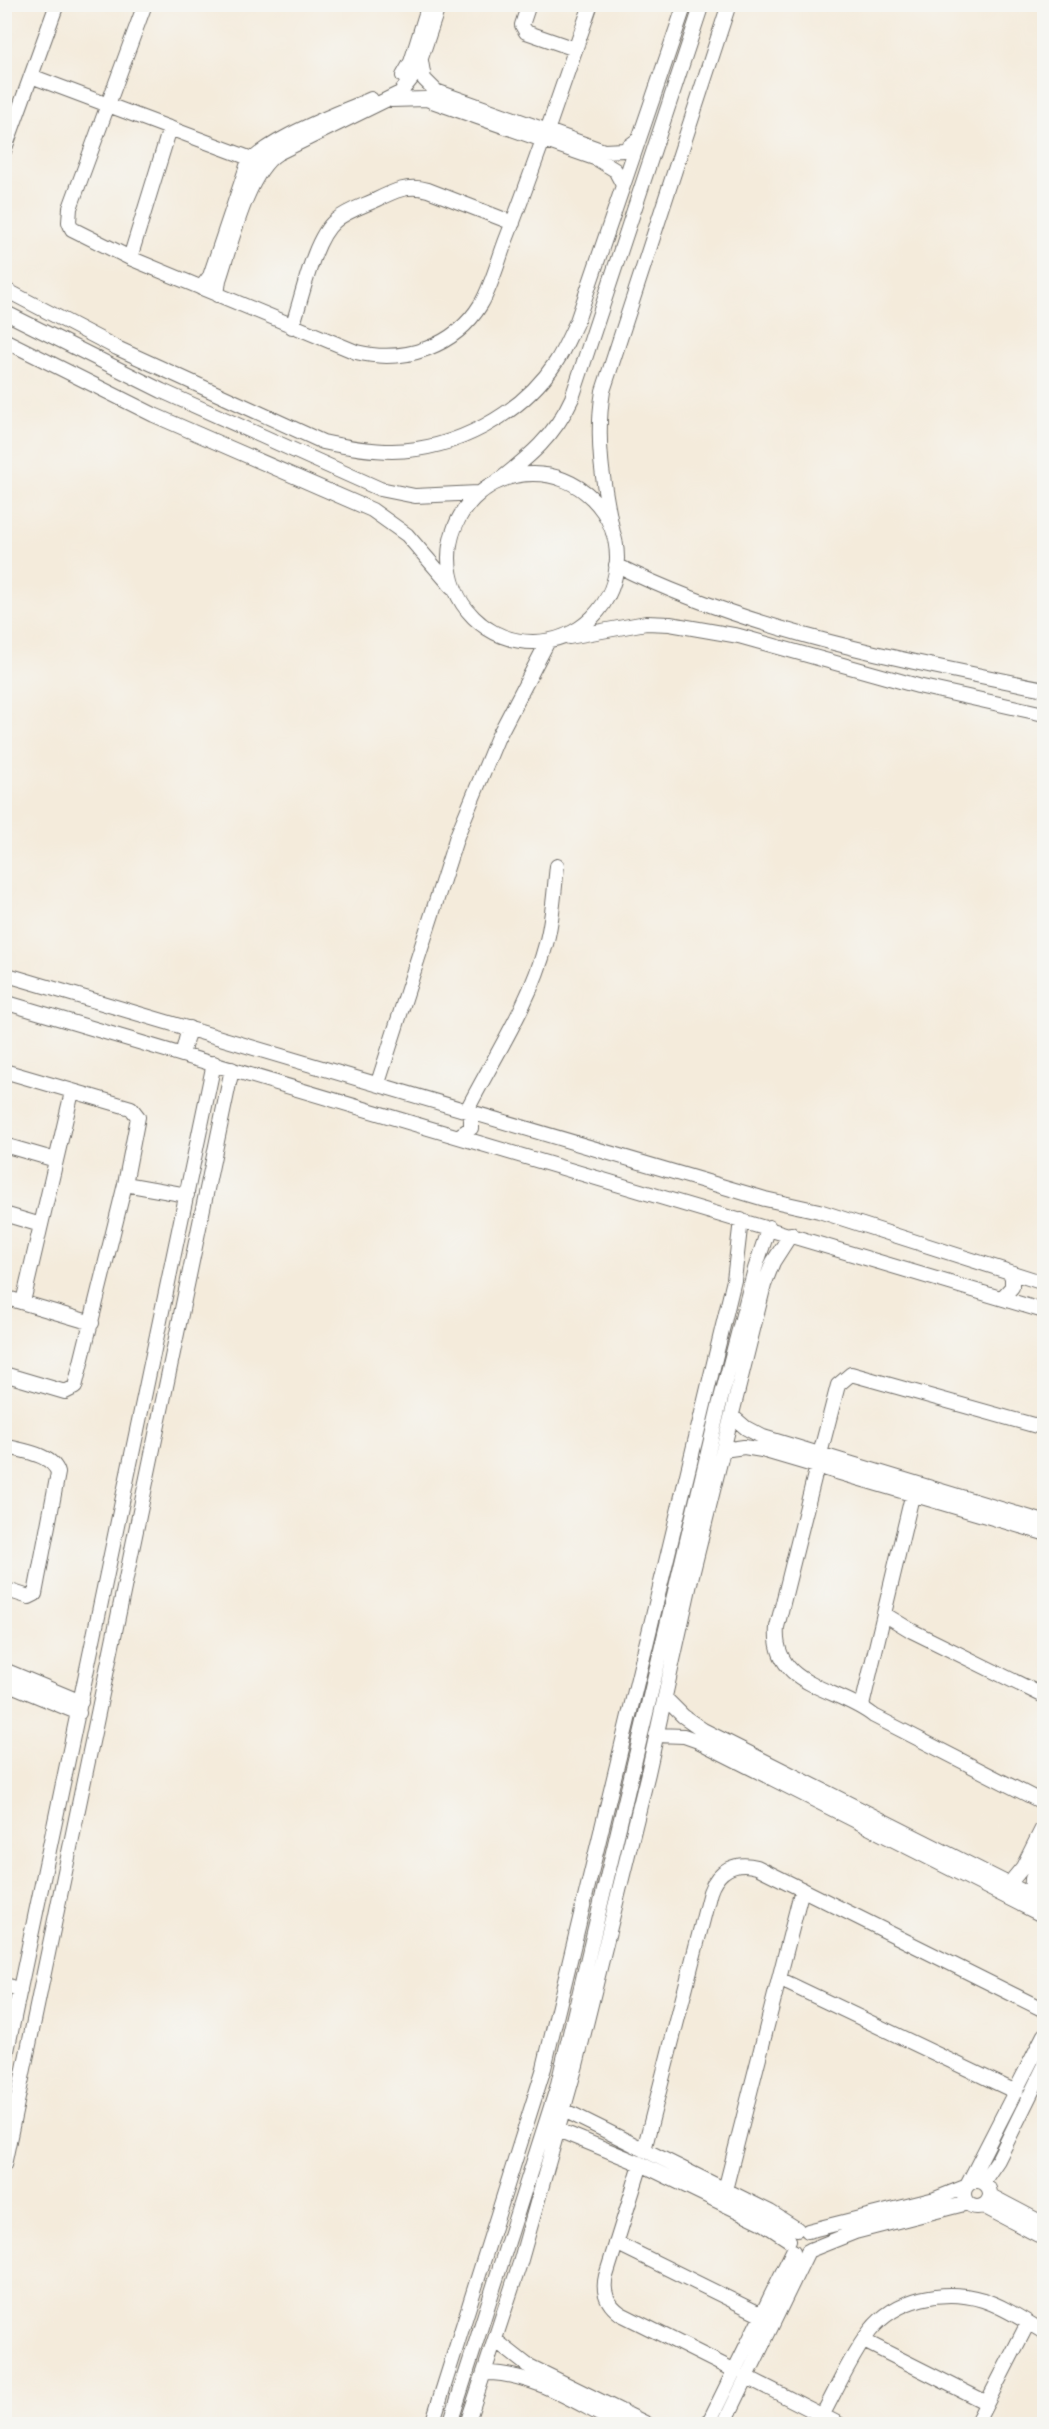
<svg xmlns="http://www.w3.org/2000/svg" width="1049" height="2429" font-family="'Playpen Sans',sans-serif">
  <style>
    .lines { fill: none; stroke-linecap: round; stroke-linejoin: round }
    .minor-casing { stroke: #716e69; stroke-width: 16 }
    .minor { stroke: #fff; stroke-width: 14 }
  </style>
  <rect width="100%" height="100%" fill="#f6f6f2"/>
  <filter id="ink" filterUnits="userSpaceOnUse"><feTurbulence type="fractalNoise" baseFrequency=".0167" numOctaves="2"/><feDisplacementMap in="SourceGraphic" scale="12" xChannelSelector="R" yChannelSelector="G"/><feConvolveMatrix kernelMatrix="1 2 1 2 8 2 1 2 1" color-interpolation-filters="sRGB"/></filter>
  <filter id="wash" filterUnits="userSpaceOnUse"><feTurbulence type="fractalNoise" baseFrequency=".008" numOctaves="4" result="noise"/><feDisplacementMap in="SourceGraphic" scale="24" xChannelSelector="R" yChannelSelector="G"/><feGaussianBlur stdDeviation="1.35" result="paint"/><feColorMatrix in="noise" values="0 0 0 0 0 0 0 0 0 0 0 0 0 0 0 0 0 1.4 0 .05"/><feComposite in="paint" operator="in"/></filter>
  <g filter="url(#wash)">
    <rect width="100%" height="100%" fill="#f4ebdb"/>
  </g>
  <g filter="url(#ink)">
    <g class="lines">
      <g class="minor-casing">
        <path id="minor" d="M145 4 70 208 69 222 72 229 130 258 356 352C404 364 455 347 481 304 492 285 498 261 506 240 519 207 531 173 543 140
          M529 4 522 25 526 32 575 49
          M421 61 424 79 436 91 604 151 624 150 639 139
          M31 76 252 159
          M403 76 411 62 429 4
          M391 100 426 99 597 159 615 170 623 185
          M547 131 591 4
          M4 151 57 4
          M130 258 170 128
          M201 288 210 276 247 166C267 139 338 114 371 99
          M4 289 117 348 323 442C346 447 368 451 392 451 455 450 521 415 556 362 564 350 570 335 577 321L685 4
          M217 295 219 280C231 245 247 172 278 153L400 93 416 73 439 4
          M4 312 162 391 380 489 415 496 478 493
          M292 327C302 299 313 239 335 221 346 211 363 206 376 200 394 191 408 184 428 190L513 223
          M4 340 154 415 372 510 407 535 452 587
          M449 558a84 84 0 1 1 168 0a84 84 0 1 1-168 0Z
          M497 482C529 457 555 436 572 398L702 4
          M613 533C603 484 595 440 603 391L729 4
          M616 565C754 633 895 658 1044 689
          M569 637 646 623 670 624 739 636 918 686 1044 714
          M4 974 765 1199 819 1211 1044 1283
          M4 1002 1044 1311
          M182 1055 189 1028
          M4 1071 131 1108 138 1117 125 1184 75 1387 65 1392 4 1374
          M378 1083 457 836 497 739 548 641
          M459 1136 471 1128V1117L467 1110C494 1057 531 1002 546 944 553 919 554 892 557 866
          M4 1145 56 1160
          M125 1184 187 1195
          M4 1214 41 1225
          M4 1297 92 1323
          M1002 1298 1012 1287V1273
          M23 1302 72 1092
          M732 1416 746 1428 763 1437 1044 1522
          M4 1446C22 1451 53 1454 58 1473L35 1594 29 1597 4 1589
          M723 1450 744 1447 762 1450 1044 1533
          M820 1454 838 1385 851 1374 1044 1428
          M817 1466 777 1627C772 1688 837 1686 874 1716L1044 1803
          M884 1614 912 1631 1044 1696
          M4 1670 81 1702
          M4 1682 79 1713
          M665 1698 683 1716 703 1730 1044 1902
          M862 1706 913 1492
          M656 1735 684 1736 698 1741 1044 1916
          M1009 1884 1023 1867 1044 1825
          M1031 1895 1032 1879 1044 1853
          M779 1979 1016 2092
          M4 1984 20 1991
          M4 2065 214 1063
          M564 2110 770 2212 797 2229
          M558 2130 641 2164 763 2223 789 2240
          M644 2150 710 1892C718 1870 735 1861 757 1867L1044 2010
          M641 2164 606 2276C602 2292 607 2304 621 2314L735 2371
          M4 2165 232 1069
          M964 2194a13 13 0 1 1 26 0a13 13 0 1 1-26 0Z
          M983 2182 998 2160 1044 2067
          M968 2184 1044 2035
          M725 2190 802 1889
          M991 2196 1044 2224
          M983 2206 1044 2238
          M808 2231 935 2199 965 2187
          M616 2243 762 2315
          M810 2250 855 2232 968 2203
          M495 2340 527 2365 647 2424
          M864 2341 987 2403
          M484 2373C533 2372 577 2404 619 2424
          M747 2377 839 2424
          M822 2416C837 2388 851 2356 870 2331 896 2298 944 2288 983 2300 1005 2307 1025 2321 1044 2332
          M432 2424 544 2068 734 1280 741 1220
          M450 2424 557 2088 719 1406 755 1269 769 1227
          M467 2424 520 2263 576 2065 648 1773 691 1579 764 1285 773 1262 791 1234
          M708 2424 793 2251
          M724 2424 808 2251
          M976 2424 1028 2323"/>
      </g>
      <use href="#minor" class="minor"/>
    </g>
  </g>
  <rect width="1049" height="2429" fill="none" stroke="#f6f6f2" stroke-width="24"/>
</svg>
